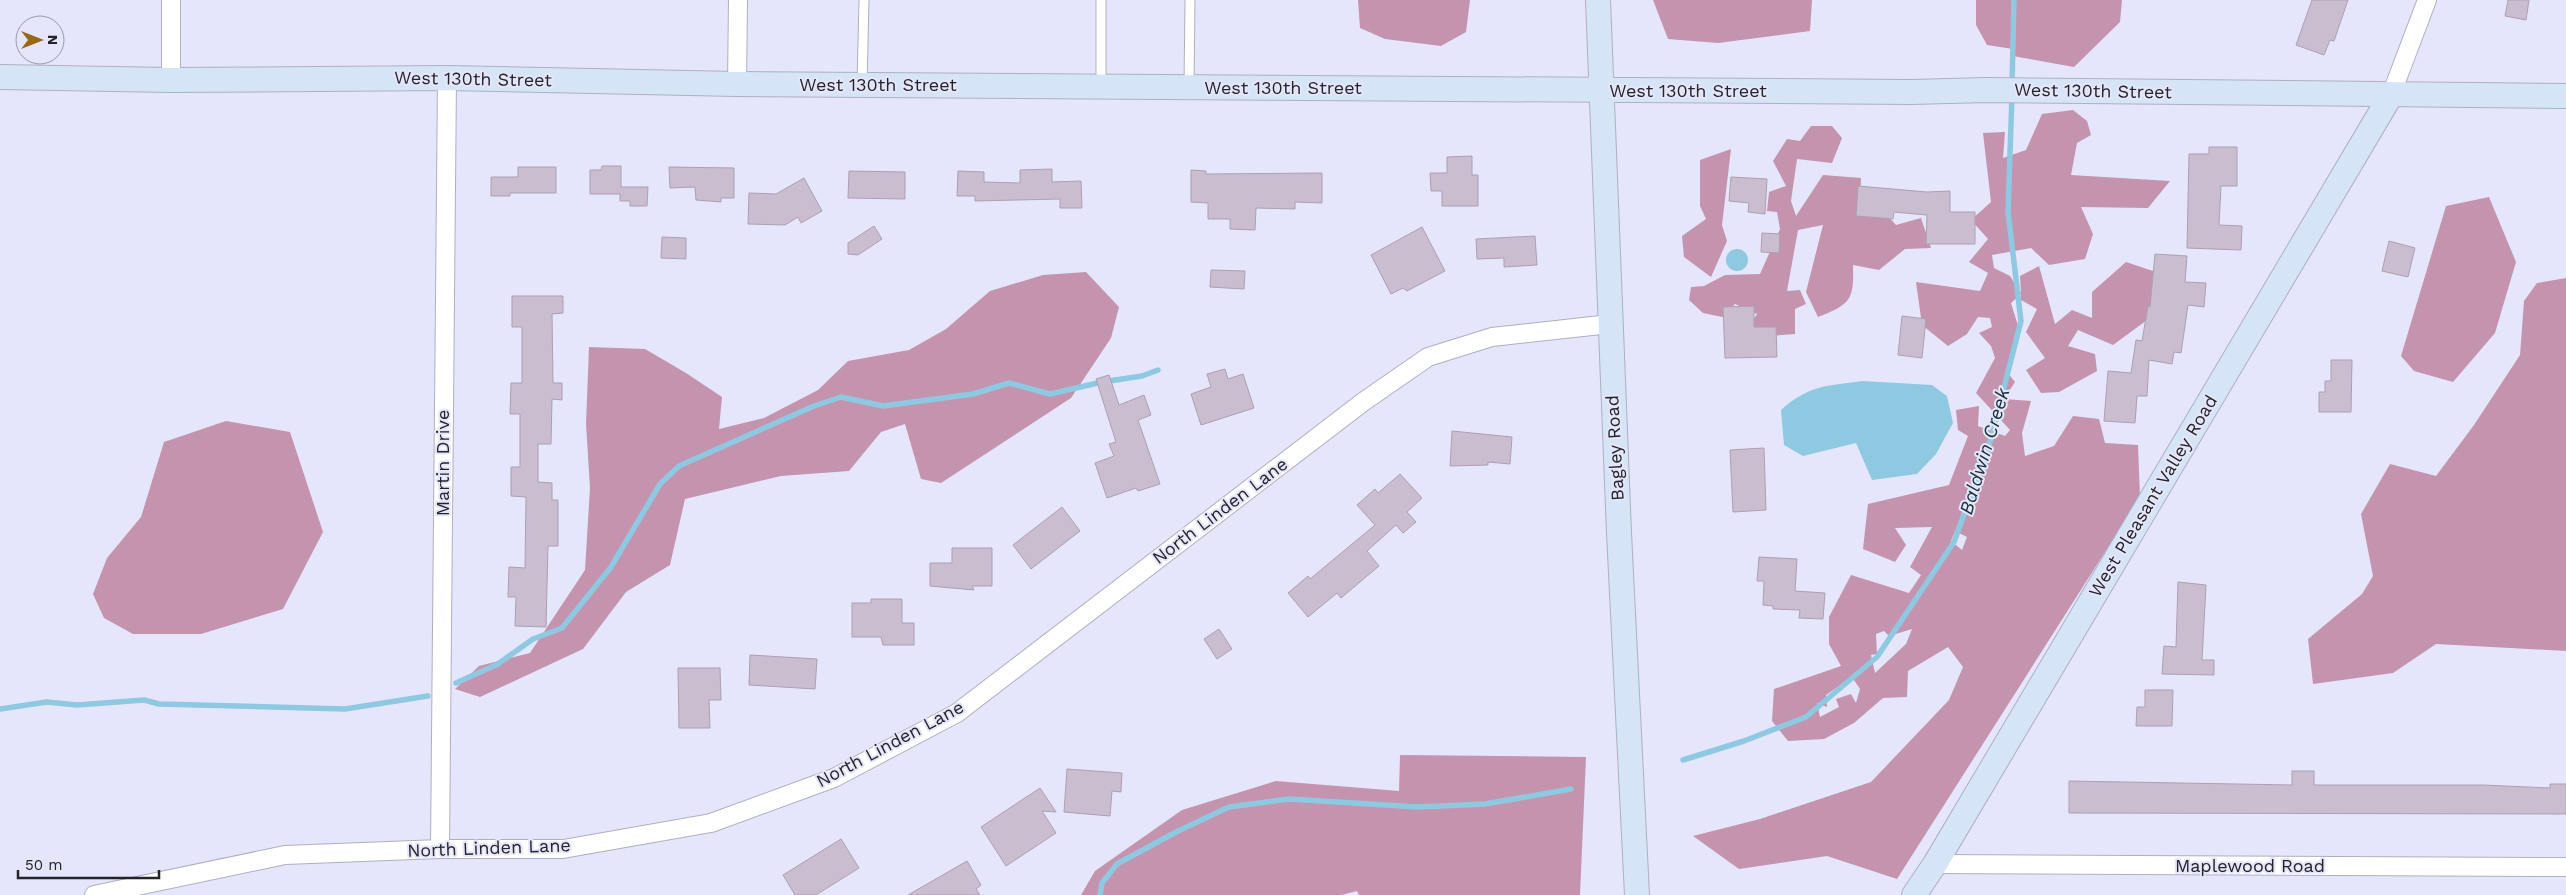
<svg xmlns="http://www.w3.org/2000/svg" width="2566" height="895" font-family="'Work Sans',sans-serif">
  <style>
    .forest { fill: #c493ae; fill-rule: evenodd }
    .water { fill: #8ec9e1 }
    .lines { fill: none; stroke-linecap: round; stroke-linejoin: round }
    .stream { stroke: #8ec9e1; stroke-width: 5.5 }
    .building { fill: #cabdcf; stroke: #aba0b1 }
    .lane-casing { stroke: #afafc3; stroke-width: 11 }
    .street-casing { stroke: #afafc3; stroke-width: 20 }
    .secondary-casing { stroke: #afafc3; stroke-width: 26 }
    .lane { stroke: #fff; stroke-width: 9 }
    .street { stroke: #fff; stroke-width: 18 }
    .secondary { stroke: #d6e4f7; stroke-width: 24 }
    .labels { text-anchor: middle; stroke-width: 4; stroke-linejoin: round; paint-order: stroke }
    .street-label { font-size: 18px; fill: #23232a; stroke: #e5e6fb }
    .water-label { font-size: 19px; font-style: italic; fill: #14303b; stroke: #e5e6fb }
  </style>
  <rect width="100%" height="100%" fill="#e5e6fb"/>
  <path class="forest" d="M1358 0H1470L1466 32 1441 46 1385 39 1360 28Z
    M1653 0H1812L1810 31 1718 43 1668 39Z
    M1976 0H2122L2120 22 2074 67 2013 56V49L1987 45 1976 25Z
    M2073 110 2087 121 2091 135 2077 143 2071 175 2170 181 2148 208 2081 207 2093 234 2085 259 2049 265 2031 248 1992 255 1994 268 2010 276 2021 293 2020 276 2039 266 2055 324 2072 310 2092 318V292L2126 262 2168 276 2158 312 2113 345 2078 330 2068 346 2095 354 2097 371 2059 392 2041 393 2026 370 2045 358 2026 332 2037 309 2021 300V294L2011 303 2019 329 2007 372 2015 382 2004 399 2031 401 2022 433 2025 456 2054 446 2073 416 2099 419 2105 443 2138 445 2140 497 1897 879 1827 856 1739 869 1693 836 1760 819 1871 782 1949 700 1963 667 1948 647 1908 671 1907 697 1883 698 1854 723 1824 739 1788 741 1772 721 1774 689 1841 666 1829 644V617L1851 575 1909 593 1921 575 1910 567 1932 527 1895 528 1906 545 1895 562 1863 549 1868 504 1949 485 1968 436 1958 430 1956 410 1979 406 1978 426 2005 436 2010 430 1976 393 1995 358 1991 346 1979 333 1992 327 1990 318 1978 317 1967 334 1948 346 1922 325 1916 282 1980 291 1988 273 1969 262 1988 239 1971 220 1991 202 1983 133 2005 132 2003 158 2026 150 2042 114ZM1955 531 1967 537 1962 550 1951 541ZM1912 629 1906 644 1875 673 1871 655 1877 654 1876 634 1884 631 1889 636ZM1852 677 1860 689 1856 703 1851 694 1836 699 1839 707 1820 717 1817 703 1827 707 1826 695Z
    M1811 126H1832L1842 138 1832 163 1797 159 1791 201 1796 216 1823 175 1861 178 1860 201 1884 212 1896 225 1921 218 1931 248 1905 249 1879 270 1853 265C1854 300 1851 304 1818 317L1806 292 1823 225 1798 230 1787 291 1800 290 1806 304 1795 309V334L1755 337 1750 325 1757 314 1735 304 1722 317 1703 313 1689 300 1691 287 1704 286 1725 275 1760 274 1780 229 1777 212 1767 211 1769 192 1786 186 1773 161 1787 139 1800 141Z
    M1731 149 1722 225 1727 241 1711 277 1684 257 1682 236 1706 219 1700 206V160Z
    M2489 197 2516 262 2495 333 2453 382 2414 371 2401 356 2446 206Z
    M1086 272 1119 307 1111 338 1071 398 941 483 921 479 905 424 881 432 849 471 781 476 685 499 670 565 626 592 583 649 480 697 455 689 479 666 530 653 585 570 590 488 586 424 589 347 645 349 686 373 722 397 719 429 764 418 818 390 848 361 909 350 946 329 990 291 1043 275Z
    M2566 278V651L2436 644 2393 673 2313 684 2308 639 2362 594 2373 576 2361 514 2390 464 2436 476 2474 425 2520 355 2524 301 2537 283Z
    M226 421 290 432 323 532 283 609 201 634H133L104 618 93 594 107 558 141 517 164 442Z
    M1400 755 1586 757 1580 895H1359L1357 891 1341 895H1081L1095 871 1182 810 1276 781 1399 791Z"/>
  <path class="water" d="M1726 260a11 11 0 1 1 22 0a11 11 0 1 1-22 0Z
    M1862 381 1932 385 1947 396 1953 423 1936 454 1917 474 1872 480 1856 443 1803 456 1784 445 1781 410C1809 385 1826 386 1862 381Z"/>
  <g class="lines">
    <path class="stream" d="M2012 86 2014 0
      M456 683 498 664 533 639 562 628 611 567 660 484 679 466 814 406 841 397 883 406 973 394 1009 383 1050 394 1102 382 1142 376 1158 370
      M0 709 47 702 77 705 144 700 159 704 345 709 428 696
      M1683 760 1744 741 1806 717 1877 657 1954 542 1990 442 2021 321 2008 212 2012 95
      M1100 895 1102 883 1117 864 1178 831 1229 807 1289 799 1418 807 1485 804 1571 789"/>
  </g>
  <path class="building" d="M2312 0H2348L2334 41 2330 40 2324 55 2296 45Z
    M2508 0H2529L2526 20 2505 16Z
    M2209 147H2237V186H2221L2219 225 2242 226 2241 250 2187 248 2189 154H2209Z
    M1472 156V175H1478V206H1442V191H1431L1430 173H1447V157Z
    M602 166H621V187H648L647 206H630V201H620V194H590V170H601Z
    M518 167H556V193H510V196H491V177H518Z
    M669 167 734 168V198H721V202L696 200 695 187 670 188Z
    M1052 169V182L1081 181 1082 208H1060V199L975 201V196H957L958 171 984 172V182L1020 183V170Z
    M1191 170 1206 171V174L1322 173V203L1295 202V209L1256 208 1255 230 1230 229V219H1208V203L1191 202Z
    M849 171 905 172V199L848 198Z
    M1731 177 1767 179 1765 214 1748 212 1749 203 1729 201Z
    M804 178 822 211 801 223 798 217 785 225 748 224 749 193 776 194Z
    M1858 186 1927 192 1950 191V212H1975V244H1926L1927 215 1894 212 1893 219 1856 216Z
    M874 226 882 239 858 255 848 254V243Z
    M1422 227 1445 271 1407 291 1403 288 1391 294 1371 255Z
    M1762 233 1780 234 1779 253 1761 252Z
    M1535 236 1537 265 1504 267V258L1477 259 1476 239Z
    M662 237 686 238V259L661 258Z
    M2389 241 2415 248 2408 277 2382 271Z
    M2155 254 2187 256 2185 282 2206 283 2204 307 2188 305 2181 353 2174 352 2172 364 2149 360 2147 396H2137L2135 423 2104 421 2108 371 2131 373 2136 340 2142 341 2148 306 2150 307Z
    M1211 270 1245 271 1244 289 1210 287Z
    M512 296H563V313L552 314 553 383H562V400L552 399 551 444H538V482L552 483V500H558V546H548L546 627 515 626 516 597H508L509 567 525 568 526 497 511 496V467H520V414H510L511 383H522V327H512Z
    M1754 306V327H1776L1777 357 1725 358 1723 307Z
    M1902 316 1926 319 1922 358 1898 355Z
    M2331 360H2352L2351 412H2319V392H2325V381H2331Z
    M1225 369 1228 379 1243 374 1254 408 1201 425 1191 394 1211 387 1207 374Z
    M1109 375 1119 405 1144 395 1151 415 1138 420 1160 484 1138 491 1136 488 1107 498 1095 463 1114 456 1109 444 1116 442 1096 379Z
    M1452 431 1512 437 1510 464 1488 462V465L1450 466Z
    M1764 448 1766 510 1733 512 1730 450Z
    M1400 474 1422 498 1407 512 1416 522 1403 533 1396 525 1367 551 1379 566 1341 598 1337 593 1308 617 1288 593 1308 576 1310 579 1375 525 1357 505 1375 489 1378 493Z
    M1062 507 1080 531 1031 569 1013 545Z
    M952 548H992V586H972L974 590 930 586V563H952Z
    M1759 557 1797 559 1795 591 1825 593 1823 619 1799 618 1800 610 1773 609V606L1763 605 1764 581H1757Z
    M2178 582 2206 585 2202 660H2214V675L2162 674 2164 646 2176 647Z
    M871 599H902V623H914V645H883L881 637H852V603H871Z
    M1219 629 1232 649 1217 659 1204 639Z
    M750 655 817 659 815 689 749 685Z
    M678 668H720L721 700H709L710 728H679Z
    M2145 690H2173L2172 726H2136L2137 707H2145Z
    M1067 769 1122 773 1121 792 1112 791 1110 816 1064 812Z
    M2292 771H2314V785H2483L2550 788V784H2566V814L2069 813V781L2292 785Z
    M1040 788 1056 812 1042 811 1056 833 1006 866 981 827Z
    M841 839 859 868 816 895H795L783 875Z
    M967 861 981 885 976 889 980 895H908Z"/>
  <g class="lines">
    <g class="lane-casing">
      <path id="lane" d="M862 85 864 0
        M1101 87V0
        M1189 87 1190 0"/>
    </g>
    <g class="street-casing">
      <path id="street" d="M171 0V80
        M737 84 738 0
        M2391 95 2427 0
        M440 849 447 78
        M1935 864 2566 867
        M94 895 285 855 440 849H563L711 823 834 778 957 713 1363 402 1428 357 1492 337 1610 324"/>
    </g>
    <g class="secondary-casing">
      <path id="secondary" d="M1598 0 1619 533 1637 895
        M0 77 171 80 447 78 737 84 1911 92 1987 90 2566 96
        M1914 895 1935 864 2391 95"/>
    </g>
    <use href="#lane" class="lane"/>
    <use href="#street" class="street"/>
    <use href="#secondary" class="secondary"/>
  </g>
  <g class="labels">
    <g class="street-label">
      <text transform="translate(473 79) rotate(1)" y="6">West 130th Street</text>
      <text x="878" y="91">West 130th Street</text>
      <text x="1283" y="94">West 130th Street</text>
      <text x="1688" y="97">West 130th Street</text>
      <text transform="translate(2093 91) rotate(1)" y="6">West 130th Street</text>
      <text transform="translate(1615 448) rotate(-93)" y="6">Bagley Road</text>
      <text transform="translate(443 463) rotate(-90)" y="6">Martin Drive</text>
      <text transform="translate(2153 496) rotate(-59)" y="6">West Pleasant Valley Road</text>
      <text transform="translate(1220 511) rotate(-37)" y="6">North Linden Lane</text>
      <text transform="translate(890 744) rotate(-28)" y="6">North Linden Lane</text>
      <text transform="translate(489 848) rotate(-2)" y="6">North Linden Lane</text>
      <text x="2250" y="872">Maplewood Road</text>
    </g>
    <g class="water-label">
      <text transform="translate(1984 451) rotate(-73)" y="7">Baldwin Creek</text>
    </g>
  </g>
  <g transform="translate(40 40) rotate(90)"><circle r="24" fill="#e5e6fb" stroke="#9798a7"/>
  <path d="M0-4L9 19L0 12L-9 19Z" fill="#976818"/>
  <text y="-8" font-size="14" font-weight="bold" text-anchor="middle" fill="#23232a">N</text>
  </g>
  <path d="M18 870v8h141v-8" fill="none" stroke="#23232a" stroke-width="2.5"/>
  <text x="25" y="870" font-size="15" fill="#23232a" stroke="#e5e6fb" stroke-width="4" paint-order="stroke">50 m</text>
</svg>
